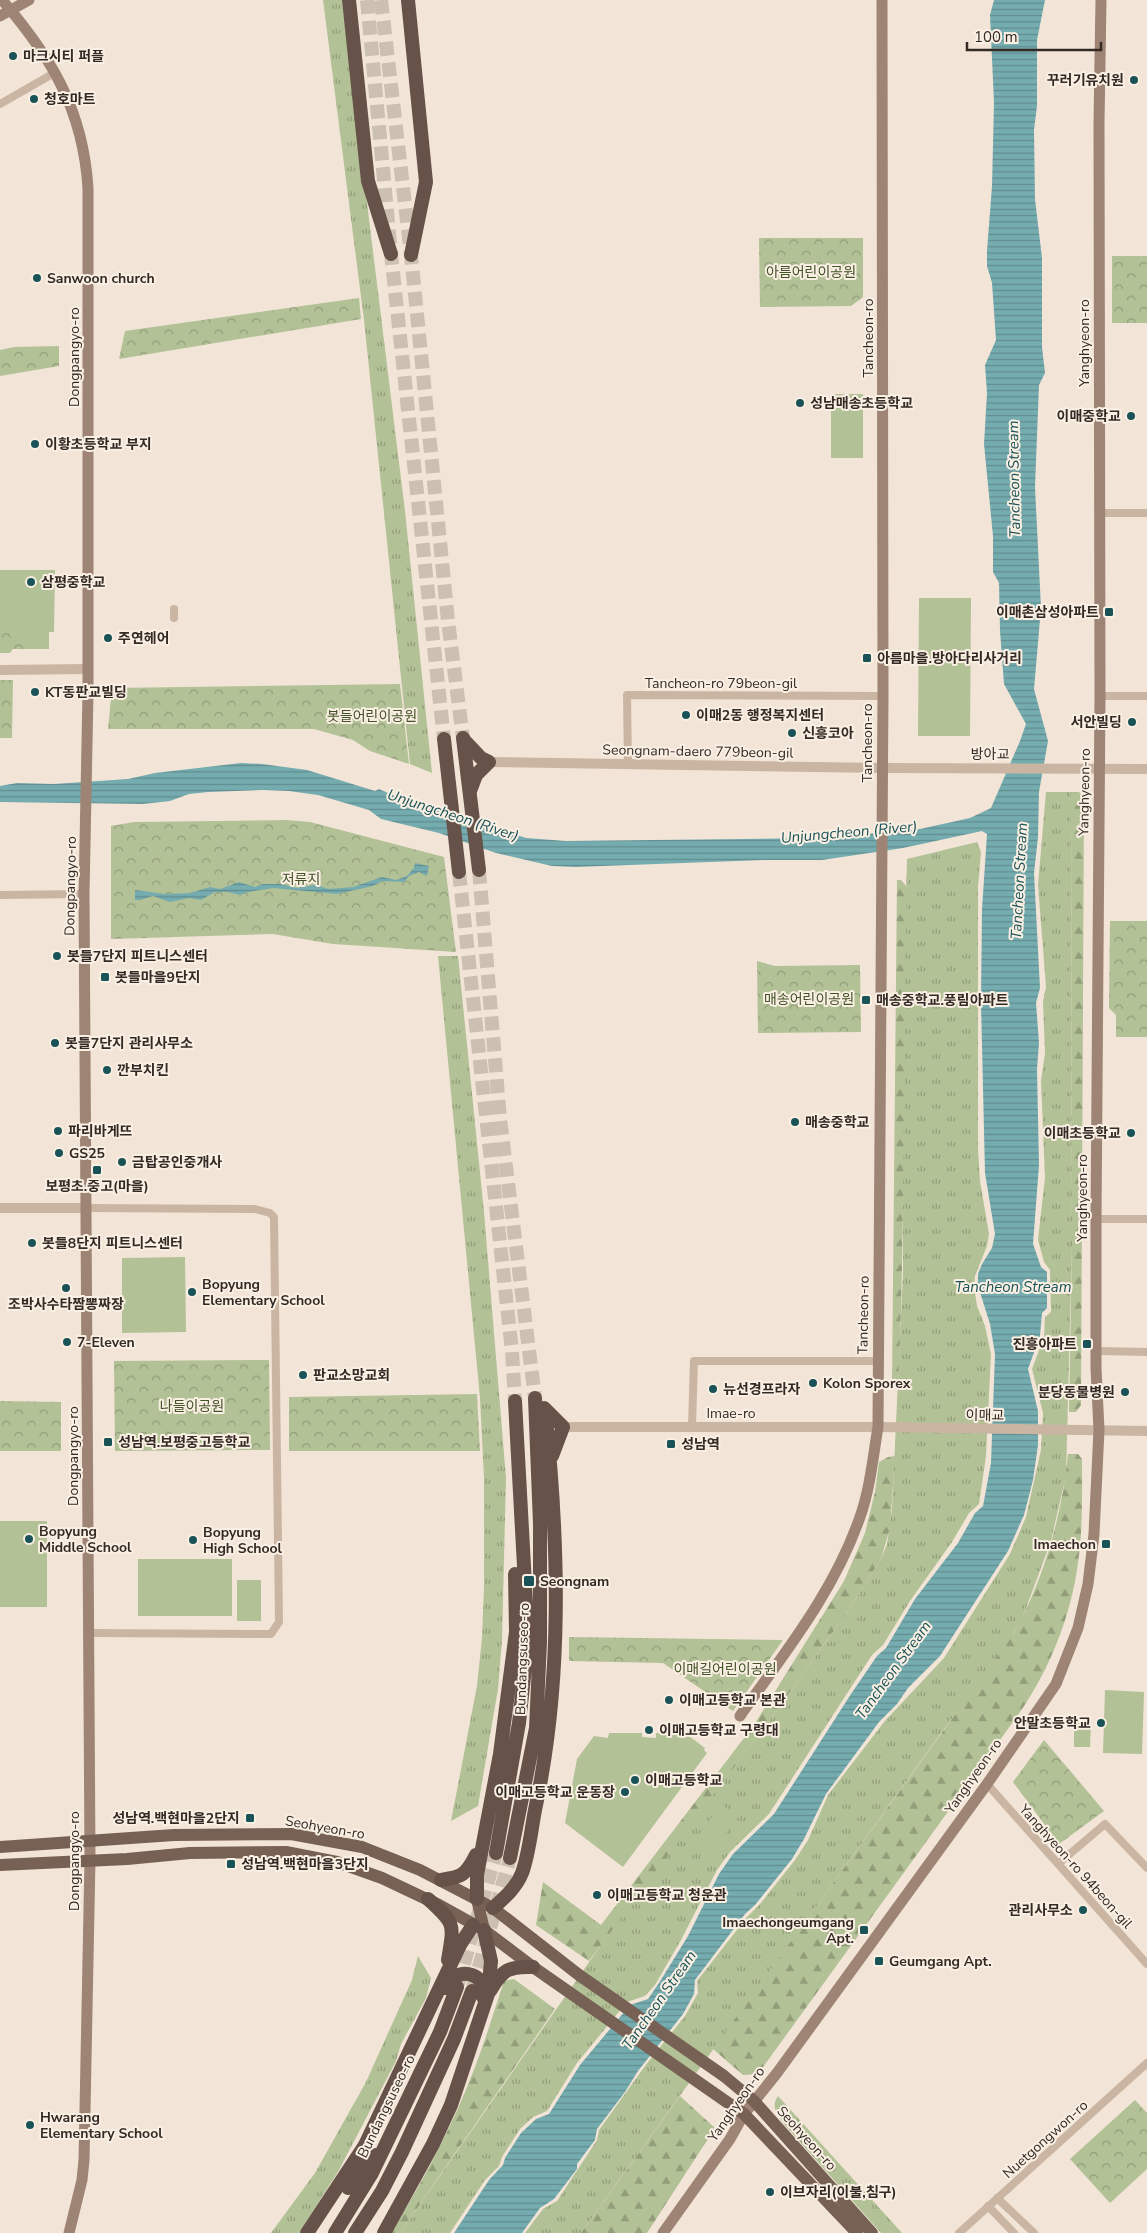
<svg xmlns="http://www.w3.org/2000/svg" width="1147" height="2233" font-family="'Nunito Sans','Noto Sans KR',sans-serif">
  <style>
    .grass { fill: url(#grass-tufts) }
    .forest { fill: url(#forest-firs) }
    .park { fill: url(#park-crowns) }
    .garden { fill: #b2c196 }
    .water { fill: url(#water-rules) }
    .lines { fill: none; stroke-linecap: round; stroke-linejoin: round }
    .trunk-tunnel { stroke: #ccc0b3; stroke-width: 14; stroke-dasharray: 14 7; stroke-linecap: butt }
    .minor { stroke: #cab5a2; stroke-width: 8 }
    .tertiary { stroke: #cab5a2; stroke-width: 10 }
    .secondary { stroke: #9d8474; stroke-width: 11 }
    .primary { stroke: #776155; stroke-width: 12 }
    .trunk { stroke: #665248; stroke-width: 14 }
    .poi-dot { fill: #195257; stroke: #faefe3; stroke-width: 2 }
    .labels { text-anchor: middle; stroke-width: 4; stroke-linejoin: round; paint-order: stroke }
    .poi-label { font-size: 14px; font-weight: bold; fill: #342a25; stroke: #faefe3; text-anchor: start }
    .park-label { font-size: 14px; fill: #435328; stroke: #faefe3 }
    .street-label { font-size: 14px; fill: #342a25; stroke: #faefe3 }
    .water-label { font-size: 15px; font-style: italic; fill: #195257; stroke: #faefe3 }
  </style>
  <defs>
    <pattern id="grass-tufts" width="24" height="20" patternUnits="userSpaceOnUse" patternTransform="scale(1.25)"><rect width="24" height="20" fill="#b2c196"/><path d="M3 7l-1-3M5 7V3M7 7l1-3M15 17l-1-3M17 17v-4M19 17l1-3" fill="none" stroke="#929d7a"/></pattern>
    <pattern id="forest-firs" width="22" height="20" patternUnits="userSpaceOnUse" patternTransform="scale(1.25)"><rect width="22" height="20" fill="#b2c196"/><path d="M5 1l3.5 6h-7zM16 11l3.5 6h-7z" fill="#929d7a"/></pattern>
    <pattern id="park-crowns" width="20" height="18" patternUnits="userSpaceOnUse" patternTransform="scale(1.25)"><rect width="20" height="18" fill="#b2c196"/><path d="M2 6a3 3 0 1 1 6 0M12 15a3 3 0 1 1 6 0" fill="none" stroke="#929d7a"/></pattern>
    <pattern id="water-rules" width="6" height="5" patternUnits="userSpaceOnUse" patternTransform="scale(1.25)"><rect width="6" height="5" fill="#75acb0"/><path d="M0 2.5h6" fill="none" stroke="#618c8f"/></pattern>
  </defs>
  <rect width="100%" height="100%" fill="#f2e5d7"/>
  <path class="grass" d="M323 0H342L405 511 432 773 410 764 364 320Z
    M1046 792H1071L1072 1246 1066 1475 1051 1541 1022 1619 1002 1653 944 1729 581 2233H525L543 2209 557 2201 597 2140 599 2130 645 2066 685 2016 698 1993 697 1981 747 1917 760 1904 795 1860 808 1840 828 1795 884 1722 944 1658 1010 1554 1026 1517 1041 1450 1043 1413 1032 1369 1044 1337 1045 1317 1051 1312 1050 1270 1044 1262 1038 1240 1045 1177 1041 1081 1045 1053 1043 1002 1046 987 1038 885Z
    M977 842 981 852 978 887V1149L980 1181 989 1234 987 1246 975 1276 974 1286 977 1306 985 1326 991 1354 986 1456 979 1504 969 1513 952 1542 910 1601 883 1645 872 1655 769 1814 730 1852 717 1870 681 1940 655 1985 645 1996 627 2002 577 2063 547 2111 533 2117 520 2129 502 2157 499 2166 485 2180 450 2233H400L615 1925 774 1714 850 1608 881 1559 887 1544 892 1509 903 1274V1015L907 859Z
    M438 956H458L484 1212 506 1478 502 1640 498 1689 478 1806 451 1821 477 1686 482 1638 484 1586V1478L480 1398Z
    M418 1956 431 1978 426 1998 401 2044 396 2061 339 2170 299 2233H271L315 2173 366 2082 412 1980Z
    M778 2096 902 2233H881L784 2124C778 2115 770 2107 778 2096Z"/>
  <path class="forest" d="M1071 792H1079L1084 798 1081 1405 1076 1412H1069L1072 1246Z
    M897 880H901L907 887C902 1054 906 1221 898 1388L892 1384Z
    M1068 1454H1078L1082 1459C1082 1494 1083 1529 1078 1563 1071 1617 1049 1671 1018 1715L758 2074 743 2075 713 2049 1014 1633C1044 1579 1062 1515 1068 1454Z
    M895 1456 890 1528 881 1559 850 1608 774 1714 589 1961 536 1925 543 1882 601 1925 754 1725 844 1581 865 1533 875 1492 879 1462 888 1457Z
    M514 1979 555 2009 400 2233H391C423 2181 451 2129 473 2072 485 2042 494 2011 504 1981Z
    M680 2096 715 2128 647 2233H581Z"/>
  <path class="park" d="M759 238H863V297L851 306 760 307Z
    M1112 256H1147V323H1112Z
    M359 298 361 319 119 359 125 331Z
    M59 346V366L0 376V350L14 347Z
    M0 632H25V649H13L10 653H0Z
    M0 680H13L12 738H0Z
    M400 684 409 764 370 751 353 740 314 729H108L112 688Z
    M287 820 310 822 444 857 456 952 333 944 273 934 111 939V826L134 822Z
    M1110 921H1147V1037H1116V1015L1109 1008Z
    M757 961 775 966 860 965 861 1032 758 1033Z
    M269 1360 270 1450 115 1451 114 1361Z
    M477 1394 480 1451H289V1397Z
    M0 1401 61 1402V1451H0Z
    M569 1637 783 1640 733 1711 663 1663 569 1661Z
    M1044 1740 1104 1811 1059 1844 1013 1782Z
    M1135 2100 1147 2113V2169L1110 2203 1070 2159Z"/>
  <path class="garden" d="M831 394H863V458H831Z
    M0 570H55L54 632H49V649H25V632H0Z
    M919 598H971L970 736H918Z
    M185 1257 186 1332 122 1333V1258Z
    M0 1521H47V1607H0Z
    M138 1559H232V1616H138Z
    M237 1580H261V1621H237Z
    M1105 1690 1144 1692 1142 1754 1103 1753Z
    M1074 1722H1091L1090 1747H1074Z
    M609 1733H642V1737L656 1738V1733H683V1737L689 1736 705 1748 704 1750 707 1753 623 1867 565 1823 577 1759 594 1736 608 1738Z
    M721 1804 738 1816 714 1850 697 1838Z"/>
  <path class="water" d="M994 0H1045L1037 40V106L1034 130 1035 199 1042 258V347L1045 373 1039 385 1035 487 1041 608 1034 689 1048 741 1039 792 1038 837 1034 873 1040 988 1036 1003 1039 1043 1037 1069 1039 1165 1033 1244 1041 1267 1047 1272V1308L1042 1313 1040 1336 1028 1369 1038 1411V1445L1033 1480 1024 1515 1008 1551 940 1656 908 1688 897 1704 879 1722 826 1794 804 1839 792 1859 755 1905 745 1914 695 1980 694 1994 683 2014 638 2071 625 2092 597 2129 595 2140 577 2164V2169L554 2199 540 2208 522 2233H454L489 2180 503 2165 505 2158 521 2133 536 2119 549 2114 580 2065 630 2005 648 1999 659 1983 688 1936 719 1874 733 1854 774 1814 851 1694 877 1656 886 1648 915 1599 958 1543 975 1513 983 1506 991 1463 995 1354 990 1324 978 1286V1274L982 1264 992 1248 995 1234 985 1173 981 1003 982 909 987 834 982 831 903 848 822 860H767L575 867 552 866 496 853 439 833 381 819 369 810 318 795 289 791 264 790 208 792 189 794 170 801 143 804 0 802V786L17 783 54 784 128 779 155 773 241 763 262 764 307 770 375 791 379 789 404 800 433 807 526 838 566 841 823 838 920 829 970 818 991 808 1020 741 1026 724 1004 684 1000 631 999 583 993 572V536L984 444 987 393 985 365 996 340 992 283 987 266V251L992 186 994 102 990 15Z
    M415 863 429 866 427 876 419 872 409 876 404 882 382 881 373 886 337 894 273 888 248 892 240 895 228 892H215L201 900 189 898 170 902 153 896 140 900H135V890L165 894 190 893 210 887 220 889 239 882 255 887 263 884H281L296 888 315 885 329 889 353 887 382 877 396 880 407 876 414 868Z"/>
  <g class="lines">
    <path class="trunk-tunnel" d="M367 0 391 254 444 739
      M381 0 411 255 448 621 463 738
      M479 870 500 1119 535 1398
      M459 872 512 1351 515 1401
      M458 1984 496 1853
      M473 1988 510 1858"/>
    <path class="minor" d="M0 104 56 72
      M1099 513H1147
      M174 609V618
      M1100 696H1147
      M628 763 627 695 883 696
      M0 895 84 894
      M86 1208 255 1209 270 1213 274 1217 279 1622 271 1634H264L89 1633
      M1096 1219H1147
      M1097 1351 1147 1352
      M692 1426 694 1361H878
      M987 1784 1147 1964
      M1058 1864 1105 1824 1147 1868
      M997 2198 1034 2233
      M988 2206 1014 2233
      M959 2233 1147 2063"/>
    <path class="tertiary" d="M0 670 88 669
      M489 762 882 768 1147 769
      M0 1208H86
      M563 1427H878L1147 1431"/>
    <path class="secondary" d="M2 0C52 58 83 110 88 188V693L84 894 90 1859 84 2160 82 2180 69 2233
      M0 16 29 0
      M740 1716C785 1652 834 1592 860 1517 870 1489 873 1457 878 1427L883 696 882 0
      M663 2233 730 2139 744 2114 777 2073 987 1784 1056 1684 1078 1628 1088 1584 1094 1534 1099 1430 1096 1368V1219L1100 696 1099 122 1101 0"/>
    <path class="primary" d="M0 1847 174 1835 291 1834 362 1847 420 1870 493 1908 579 1975 724 2076 754 2101 872 2233
      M0 1865 127 1859 190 1853 286 1852 337 1862 382 1878 439 1905 484 1930 533 1967 744 2114 857 2233
      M477 1899 484 1930"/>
    <path class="trunk" d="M349 0 368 181 391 254
      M408 0 426 182 411 255
      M463 738 479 870
      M444 739 459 872
      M463 739 481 758 489 762 476 775 470 791
      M544 1408 563 1427 552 1456
      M496 1853 519 1723 528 1640 515 1401
      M510 1858 536 1728 540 1642V1524L535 1398
      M441 1880C462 1877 466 1875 476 1855
      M428 1899C456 1924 454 1924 448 1960
      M477 1899V1875L500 1754 516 1632 515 1574
      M493 1908C504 1898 516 1888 522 1873 529 1854 531 1831 535 1810 563 1680 559 1543 545 1410
      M446 1988C454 1969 474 1970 484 1985L483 1997
      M490 1991C502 1970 508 1966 533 1967
      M348 2188 376 2155
      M307 2233 365 2145 460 1945 473 1925
      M335 2233 372 2173 440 2032 457 1987
      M355 2233 382 2191 402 2152 454 2039 472 1991
      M384 2233 433 2144 451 2105 488 1994 491 1961 484 1930"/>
  </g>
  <g class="poi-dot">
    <circle cx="13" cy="56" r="5"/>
    <circle cx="1134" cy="80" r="5"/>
    <circle cx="34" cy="99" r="5"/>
    <circle cx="37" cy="278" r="5"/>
    <circle cx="800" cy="403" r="5"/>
    <circle cx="1131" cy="416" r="5"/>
    <circle cx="35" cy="444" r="5"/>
    <circle cx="31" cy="582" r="5"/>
    <rect x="1104" y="607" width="10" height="10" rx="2.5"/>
    <circle cx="108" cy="638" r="5"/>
    <rect x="862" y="653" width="10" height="10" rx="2.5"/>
    <circle cx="35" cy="692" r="5"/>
    <circle cx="686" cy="715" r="5"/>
    <circle cx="1132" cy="722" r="5"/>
    <circle cx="792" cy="733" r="5"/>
    <circle cx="57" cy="956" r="5"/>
    <rect x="100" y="972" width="10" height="10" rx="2.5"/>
    <rect x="861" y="995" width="10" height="10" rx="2.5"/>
    <circle cx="55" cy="1043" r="5"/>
    <circle cx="107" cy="1070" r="5"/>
    <circle cx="795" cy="1122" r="5"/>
    <circle cx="58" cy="1131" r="5"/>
    <circle cx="1131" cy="1133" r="5"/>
    <circle cx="59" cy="1153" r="5"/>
    <circle cx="122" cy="1162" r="5"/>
    <rect x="92" y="1165" width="10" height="10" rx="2.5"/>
    <circle cx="32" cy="1243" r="5"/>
    <circle cx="66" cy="1288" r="5"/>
    <circle cx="192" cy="1292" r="5"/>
    <circle cx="67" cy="1342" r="5"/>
    <rect x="1082" y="1339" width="10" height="10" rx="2.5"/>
    <circle cx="303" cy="1375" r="5"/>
    <circle cx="813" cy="1383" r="5"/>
    <circle cx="713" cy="1389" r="5"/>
    <circle cx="1125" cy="1392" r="5"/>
    <rect x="103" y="1437" width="10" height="10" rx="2.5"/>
    <rect x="666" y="1439" width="10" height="10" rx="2.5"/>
    <circle cx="29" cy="1539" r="5"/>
    <circle cx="193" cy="1540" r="5"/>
    <rect x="1101" y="1539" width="10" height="10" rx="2.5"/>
    <rect x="523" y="1575" width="12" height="12" rx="2.5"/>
    <circle cx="669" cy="1700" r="5"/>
    <circle cx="1101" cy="1723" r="5"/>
    <circle cx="649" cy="1730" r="5"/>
    <circle cx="635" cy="1780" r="5"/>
    <circle cx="625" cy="1792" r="5"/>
    <rect x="245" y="1813" width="10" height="10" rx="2.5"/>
    <rect x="226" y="1859" width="10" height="10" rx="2.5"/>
    <circle cx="597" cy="1895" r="5"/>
    <circle cx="1083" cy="1910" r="5"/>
    <rect x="859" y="1925" width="10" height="10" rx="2.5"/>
    <rect x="874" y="1956" width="10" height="10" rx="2.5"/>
    <circle cx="30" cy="2125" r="5"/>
    <circle cx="770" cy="2192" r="5"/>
  </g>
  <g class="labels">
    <g class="poi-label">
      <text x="23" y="61">마크시티 퍼플</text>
      <text x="1124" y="85" text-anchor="end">꾸러기유치원</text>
      <text x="44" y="104">청호마트</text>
      <text x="47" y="283">Sanwoon church</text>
      <text x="810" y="408">성남매송초등학교</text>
      <text x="1121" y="421" text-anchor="end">이매중학교</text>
      <text x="45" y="449">이황초등학교 부지</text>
      <text x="41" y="587">삼평중학교</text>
      <text x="1099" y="617" text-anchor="end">이매촌삼성아파트</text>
      <text x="118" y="643">주연헤어</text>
      <text x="877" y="663">아름마을.방아다리사거리</text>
      <text x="45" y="697">KT동판교빌딩</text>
      <text x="696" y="720">이매2동 행정복지센터</text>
      <text x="1122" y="727" text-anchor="end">서안빌딩</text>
      <text x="802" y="738">신흥코아</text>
      <text x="67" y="961">봇들7단지 피트니스센터</text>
      <text x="115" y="982">봇들마을9단지</text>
      <text x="876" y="1005">매송중학교.풍림아파트</text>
      <text x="65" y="1048">봇들7단지 관리사무소</text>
      <text x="117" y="1075">깐부치킨</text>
      <text x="805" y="1127">매송중학교</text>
      <text x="68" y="1136">파리바게뜨</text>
      <text x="1121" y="1138" text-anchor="end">이매초등학교</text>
      <text x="69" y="1158">GS25</text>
      <text x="132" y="1167">금탑공인중개사</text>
      <text x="97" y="1191" text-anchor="middle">보평초.중고(마을)</text>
      <text x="42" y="1248">봇들8단지 피트니스센터</text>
      <text x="202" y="1289">Bopyung<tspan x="202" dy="16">Elementary School</tspan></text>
      <text x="66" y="1309" text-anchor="middle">조박사수타짬뽕짜장</text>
      <text x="77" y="1347">7-Eleven</text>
      <text x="1077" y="1349" text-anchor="end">진흥아파트</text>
      <text x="313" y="1380">판교소망교회</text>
      <text x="823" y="1388">Kolon Sporex</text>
      <text x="723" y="1394">뉴선경프라자</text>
      <text x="1115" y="1397" text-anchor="end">분당동물병원</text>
      <text x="118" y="1447">성남역.보평중고등학교</text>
      <text x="681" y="1449">성남역</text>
      <text x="39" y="1536">Bopyung<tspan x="39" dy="16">Middle School</tspan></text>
      <text x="203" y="1537">Bopyung<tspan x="203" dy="16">High School</tspan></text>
      <text x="1096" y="1549" text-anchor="end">Imaechon</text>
      <text x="540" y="1586">Seongnam</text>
      <text x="679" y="1705">이매고등학교 본관</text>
      <text x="1091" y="1728" text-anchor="end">안말초등학교</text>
      <text x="659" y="1735">이매고등학교 구령대</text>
      <text x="645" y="1785">이매고등학교</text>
      <text x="615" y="1797" text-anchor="end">이매고등학교 운동장</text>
      <text x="240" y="1823" text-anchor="end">성남역.백현마을2단지</text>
      <text x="241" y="1869">성남역.백현마을3단지</text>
      <text x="607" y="1900">이매고등학교 청운관</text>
      <text x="1073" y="1915" text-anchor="end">관리사무소</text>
      <text x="854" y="1927" text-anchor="end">Imaechongeumgang<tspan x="854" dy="16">Apt.</tspan></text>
      <text x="889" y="1966">Geumgang Apt.</text>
      <text x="40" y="2122">Hwarang<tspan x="40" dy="16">Elementary School</tspan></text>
      <text x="780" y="2197">이브자리(이불,침구)</text>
    </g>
    <g class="park-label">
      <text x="811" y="277">아름어린이공원</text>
      <text x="372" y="721">봇들어린이공원</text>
      <text x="301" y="884">저류지</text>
      <text x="809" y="1004">매송어린이공원</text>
      <text x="192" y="1411">나들이공원</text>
      <text x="725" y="1674">이매길어린이공원</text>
    </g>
    <g class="street-label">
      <text transform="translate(868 338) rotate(-90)" y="5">Tancheon-ro</text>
      <text transform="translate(1084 343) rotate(-90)" y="5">Yanghyeon-ro</text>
      <text transform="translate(74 357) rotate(-90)" y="5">Dongpangyo-ro</text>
      <text x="721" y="688">Tancheon-ro 79beon-gil</text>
      <text transform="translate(867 743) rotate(-90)" y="5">Tancheon-ro</text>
      <text transform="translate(698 751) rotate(1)" y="5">Seongnam-daero 779beon-gil</text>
      <text x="990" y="759">방아교</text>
      <text transform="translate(1084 792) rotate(-89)" y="5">Yanghyeon-ro</text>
      <text transform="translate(70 886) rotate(-89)" y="5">Dongpangyo-ro</text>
      <text transform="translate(1082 1198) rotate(-90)" y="5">Yanghyeon-ro</text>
      <text transform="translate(863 1315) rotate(-89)" y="5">Tancheon-ro</text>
      <text x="731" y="1418">Imae-ro</text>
      <text transform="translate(985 1415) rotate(1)" y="5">이매교</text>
      <text transform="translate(73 1456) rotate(-90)" y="5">Dongpangyo-ro</text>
      <text transform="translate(522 1659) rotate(-88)" y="5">Bundangsuseo-ro</text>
      <text transform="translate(973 1776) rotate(-55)" y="5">Yanghyeon-ro</text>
      <text transform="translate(325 1827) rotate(10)" y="5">Seohyeon-ro</text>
      <text transform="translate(74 1861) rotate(-90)" y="5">Dongpangyo-ro</text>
      <text transform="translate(1076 1866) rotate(48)" y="5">Yanghyeon-ro 94beon-gil</text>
      <text transform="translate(736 2104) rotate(-55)" y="5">Yanghyeon-ro</text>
      <text transform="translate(386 2106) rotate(-64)" y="5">Bundangsuseo-ro</text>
      <text transform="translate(807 2138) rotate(48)" y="5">Seohyeon-ro</text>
      <text transform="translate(1045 2139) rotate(-42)" y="5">Nuetgongwon-ro</text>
    </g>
    <g class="water-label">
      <text transform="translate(1014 479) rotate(-91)" y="5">Tancheon Stream</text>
      <text transform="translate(453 815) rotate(18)" y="5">Unjungcheon (River)</text>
      <text transform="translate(849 832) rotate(-5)" y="5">Unjungcheon (River)</text>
      <text transform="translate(1019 881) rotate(-87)" y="5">Tancheon Stream</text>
      <text x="1013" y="1292">Tancheon Stream</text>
      <text transform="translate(893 1670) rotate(-54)" y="5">Tancheon Stream</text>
      <text transform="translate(659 2000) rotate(-55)" y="5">Tancheon Stream</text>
    </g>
  </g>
  <path d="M967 42v8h134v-8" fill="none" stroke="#342a25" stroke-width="2.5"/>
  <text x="974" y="42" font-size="15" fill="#342a25" stroke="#faefe3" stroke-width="4" paint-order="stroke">100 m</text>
</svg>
